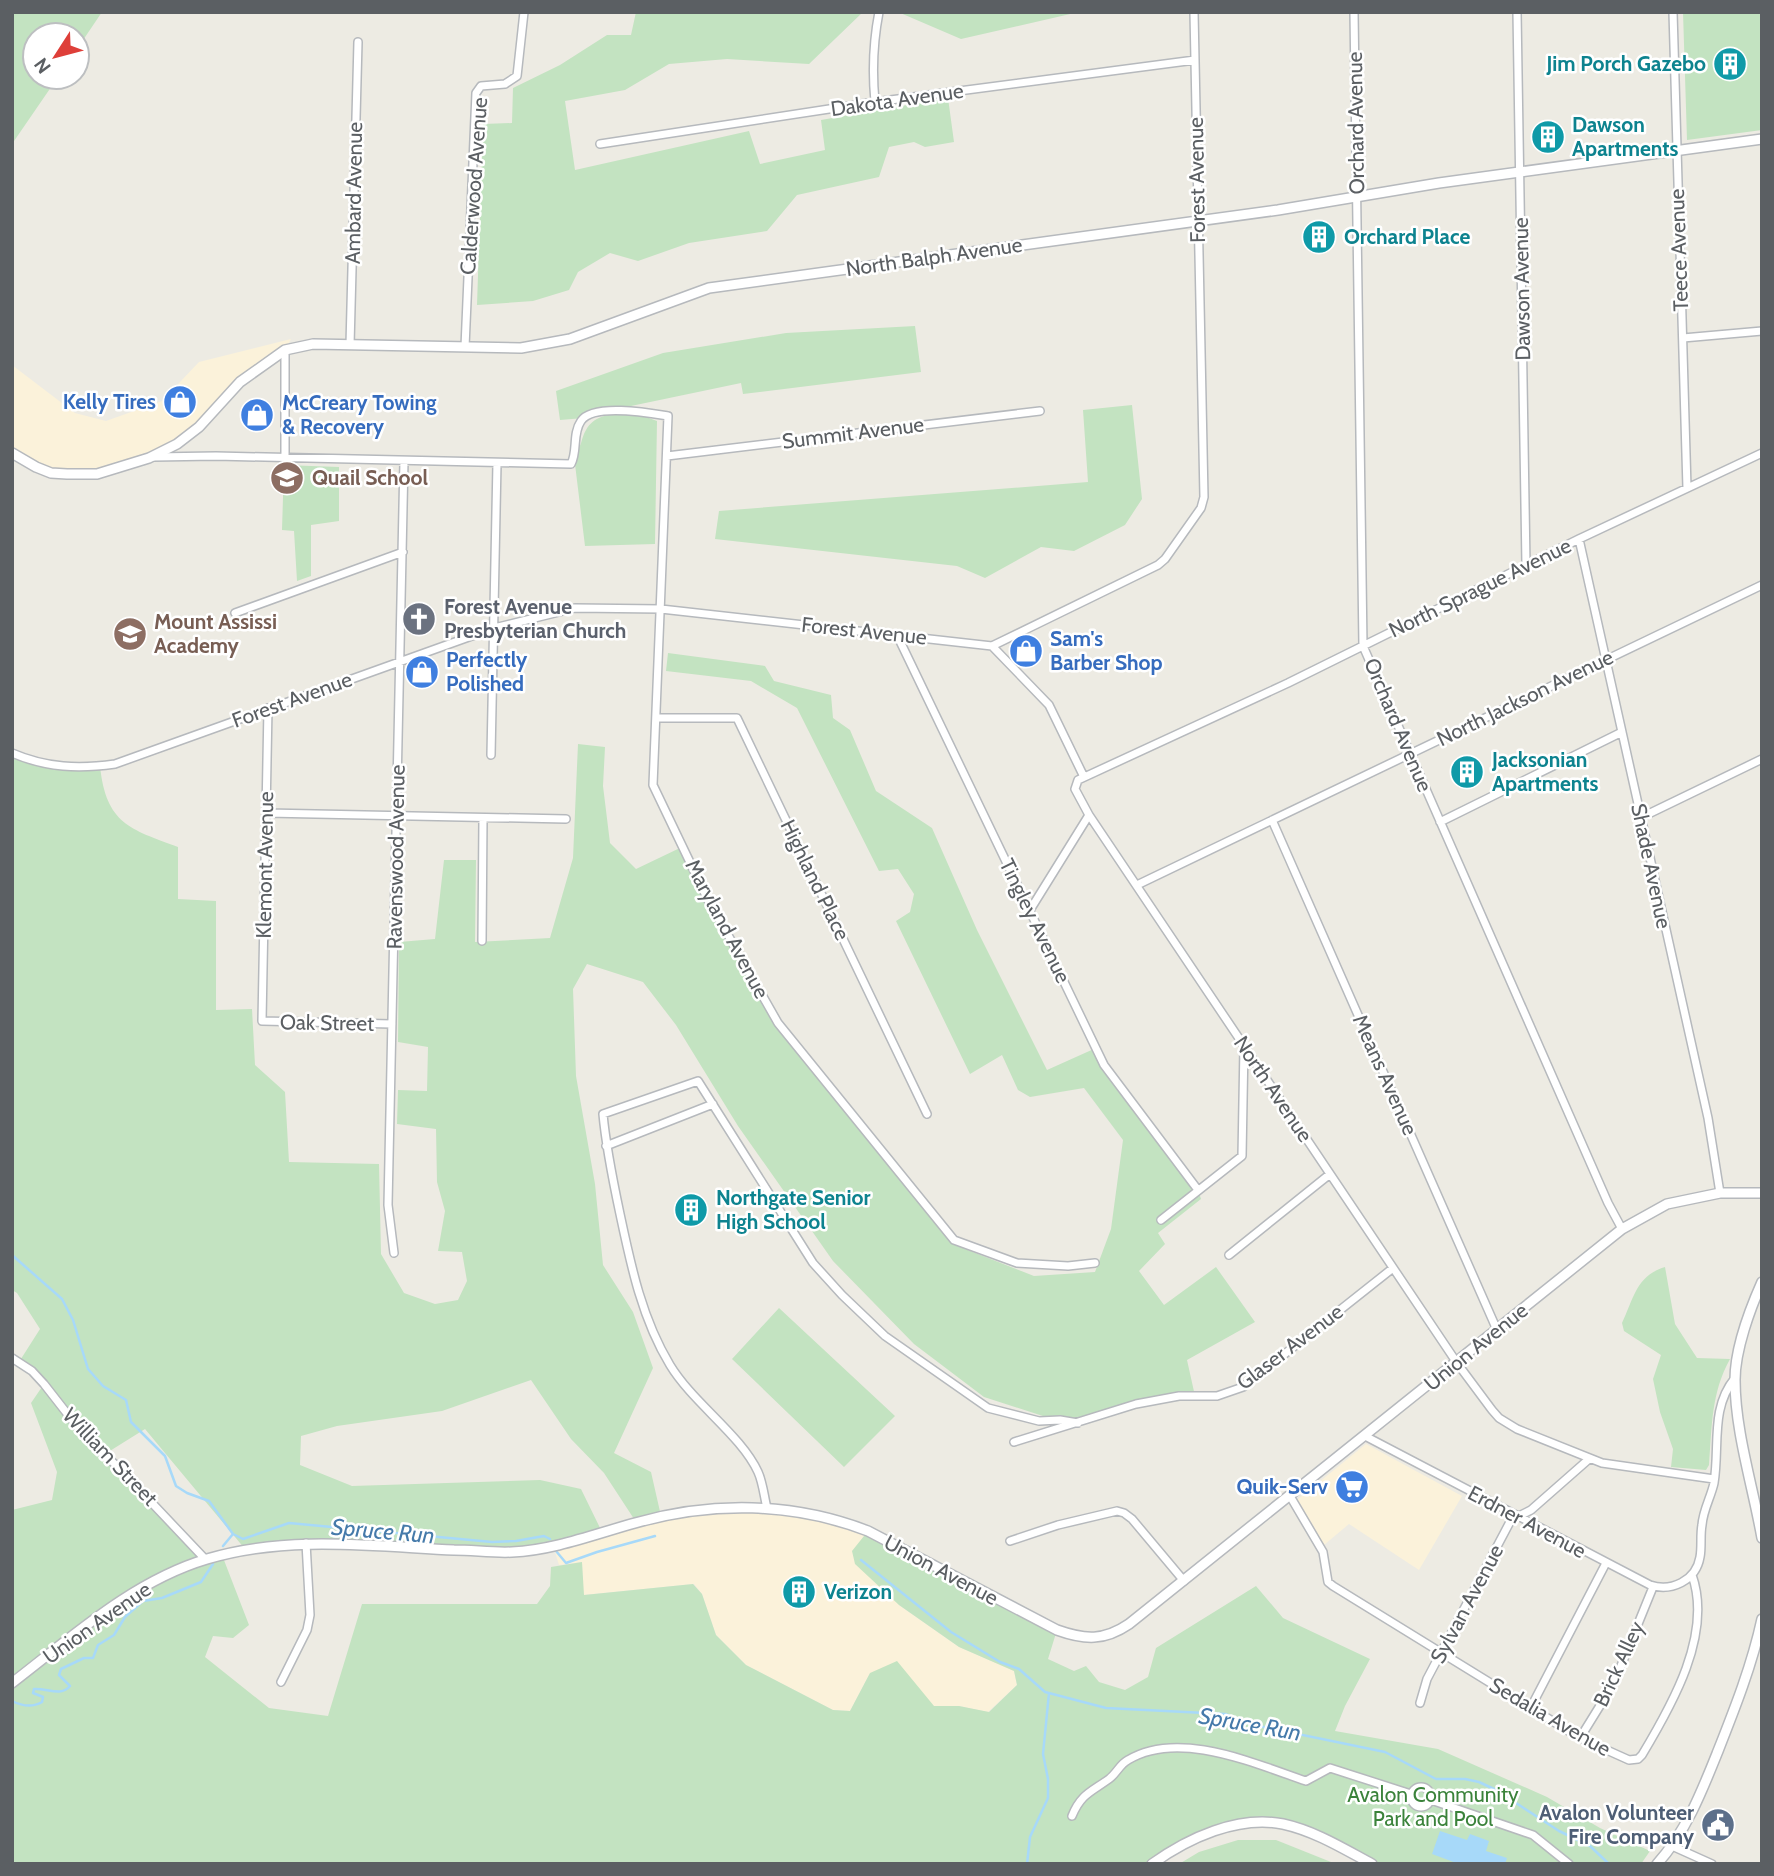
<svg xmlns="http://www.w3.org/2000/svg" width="1774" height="1876" font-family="Cabin,sans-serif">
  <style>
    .commercial { fill: #fbf2da }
    .green { fill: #c3e3c1 }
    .water { fill: #a7d9f9 }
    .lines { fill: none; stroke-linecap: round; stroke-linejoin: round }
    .stream { stroke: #a7d9f9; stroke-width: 2.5 }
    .minor-casing { stroke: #b6b9bd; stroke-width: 10 }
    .tertiary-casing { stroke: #b6b9bd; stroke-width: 12 }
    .minor { stroke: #fff; stroke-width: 7 }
    .tertiary { stroke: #fff; stroke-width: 9 }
    .labels { text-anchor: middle; stroke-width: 5; stroke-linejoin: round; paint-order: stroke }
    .culture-label { font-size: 21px; font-weight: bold; fill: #0d838f; stroke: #fff; text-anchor: start }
    .street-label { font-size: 21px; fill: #5b5f63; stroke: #fff }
    .shop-label { font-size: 21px; font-weight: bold; fill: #366cbe; stroke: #fff; text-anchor: start }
    .education-label { font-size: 21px; font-weight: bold; fill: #785e54; stroke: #fff; text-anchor: start }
    .worship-label { font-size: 21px; font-weight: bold; fill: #5b616d; stroke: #fff; text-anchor: start }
    .park-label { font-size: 21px; fill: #3b833b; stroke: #fff }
    .service-label { font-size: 21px; font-weight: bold; fill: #4e5e75; stroke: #fff; text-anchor: end }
    .water-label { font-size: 23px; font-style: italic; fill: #457aaa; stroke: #fff }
  </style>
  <rect width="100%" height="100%" fill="#edebe3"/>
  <path class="commercial" d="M291 339 285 350 240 382 177 444 97 474H67L12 453V365L75 413 106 421 162 401 199 362Z
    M1366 1444 1462 1496 1419 1570 1349 1524 1324 1545 1297 1500Z
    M767 1508 868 1531 899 1605 959 1647 1014 1671 1017 1685 988 1712 959 1706H934L870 1673 850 1711 833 1710 746 1665 716 1635 702 1594 694 1584 583 1595 582 1562 559 1565 553 1546 661 1516Z"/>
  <path class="green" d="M12 12H102L77 49V35H35V77H58L12 144Z
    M636 12H863L809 64 727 59 669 64 625 90 565 101 575 170 749 131 760 164 825 150 821 120 948 98 954 142 925 147 914 142 889 147 879 177 797 195 767 231 689 243 638 261 610 253 578 272 569 290 533 301 477 305 483 124 512 123 513 88 560 65 607 35H631Z
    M898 12H1079L961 39Z
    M1683 12H1762V130L1687 140Z
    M915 326 921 372 743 394 741 383 631 406 602 408 584 418 560 420 556 391 663 353 786 333Z
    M1132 405 1142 499 1125 525 1074 551 1041 547 985 578 957 566 715 539 719 511 1088 482 1083 410Z
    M621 413 638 414 657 421 655 544 585 546 574 456C582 447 581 438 586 430 594 416 607 415 621 413Z
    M284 465 339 467V521L311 525V576L297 581 294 531 282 530Z
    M668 653 765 666 774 681 831 695 833 718 850 730 876 791 932 828 977 930 1047 1070 1096 1048 1198 1190 1201 1199 1158 1233 1165 1244 1139 1271 1164 1305 1216 1267 1255 1322 1187 1360 1195 1396 1163 1398 1078 1423 1046 1417 984 1397 914 1344 833 1261 738 1126 676 1025 643 982 587 964 573 989 576 1076 595 1184 603 1265 633 1312 653 1368 614 1453 651 1472 661 1516 636 1522 604 1473 571 1439 531 1380 442 1411 337 1426 301 1436 300 1465 352 1486 540 1480 581 1489 602 1532 512 1552 306 1543 245 1549 145 1429 105 1454 205 1559 222 1555 249 1625 233 1638 213 1636 205 1657 269 1708 328 1716 362 1604H537L550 1586 551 1567 582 1562 584 1595 693 1584 702 1594 716 1635 746 1665 833 1710 850 1711 870 1673 897 1661 934 1706H959L989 1712 1017 1685 1014 1671 959 1647 899 1605 855 1564 852 1551 868 1531 1057 1630 1048 1659 1074 1671 1086 1666 1099 1682 1125 1690 1148 1677 1156 1648 1256 1586 1283 1618 1370 1659 1345 1706 1335 1731 1438 1749 1547 1797 1600 1828 1650 1851 1641 1864H1372L1282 1824 1228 1826 1152 1864H12V1510L52 1500 57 1472 31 1403 44 1384 19 1362 40 1329 17 1293 12 1290V753L28 760 100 766C106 824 130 829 178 847V899L216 901V1010L252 1009 255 1065 285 1092 289 1162 379 1164 381 1254 404 1293 435 1304 458 1300 467 1281 462 1252 438 1251 445 1211 437 1182 436 1129 397 1124 398 1090 427 1091 428 1047 398 1042 399 942 435 939 444 860H476L475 942 550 938 573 858 578 744 605 747 603 786 610 843 636 869 682 847 778 1023 930 1211 955 1245 1034 1276 1095 1272 1111 1229 1123 1140 1084 1088 1030 1097 1018 1090 1002 1055 970 1074 896 921 910 912 914 894 898 869 879 871 797 708 751 681 666 671Z
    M1665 1267 1675 1324 1697 1358 1730 1359C1711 1393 1712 1427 1709 1465L1706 1470 1671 1467 1673 1449 1660 1412 1653 1379 1661 1355 1624 1331 1622 1323C1634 1298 1636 1276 1665 1267Z
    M779 1308 895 1416 844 1467 732 1359Z
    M1238 1840H1276L1336 1864H1179L1199 1852Z"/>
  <path class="water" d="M1440 1831 1467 1840 1470 1834 1489 1841 1486 1851 1507 1858 1505 1864H1459L1432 1854Z"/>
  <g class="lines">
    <path class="stream" d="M12 1255 62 1299 73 1320 88 1369 103 1386 126 1400 131 1422 165 1456 176 1486 187 1493 209 1501 233 1534
      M223 1546 233 1534 243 1539 289 1523 492 1542 516 1541 544 1536 550 1539
      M556 1551 566 1563 597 1552 655 1536
      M861 1560 951 1632 1000 1662 1019 1669 1045 1692 1106 1708 1225 1714 1254 1725 1385 1752 1436 1779H1465L1479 1782 1496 1790 1559 1831 1590 1846 1609 1864
      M12 1701C22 1706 32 1708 42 1702L43 1697 33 1693 34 1689C47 1688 61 1697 70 1686L59 1675 61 1669 84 1658H93L98 1645 114 1635 125 1617 143 1601 162 1598 201 1582 213 1564
      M1027 1864 1030 1837 1048 1798V1779L1043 1754 1049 1693"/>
    <g class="minor-casing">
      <path id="minor" d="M1354 12 1363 646 1608 1203 1622 1229
        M1517 12 1526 565
        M1673 12 1687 488
        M875 102C872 71 873 43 879 12
        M600 144 875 102 1195 60
        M1683 338 1762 331
        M350 345 358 42
        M465 347 476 93 481 86 505 84 517 76 524 12
        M667 456 1040 411
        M154 457 216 456 571 464C578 451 572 434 581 421 593 403 650 413 668 416L653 785 708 900 778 1023 954 1240 1017 1263 1068 1266 1095 1263
        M285 458V350
        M1579 539 1708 1118 1720 1193
        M235 613 403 552
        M897 635 1104 1065 1198 1190
        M992 646 1049 705 1084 777
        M268 708 262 1021 392 1024
        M657 718H737L927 1114
        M12 753C47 768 79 769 115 764L494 628 575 608 661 609 992 646 1158 565 1165 559 1201 508 1204 497 1194 12
        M491 755 497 463
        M267 813 566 819
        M1089 815 1457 1363 1492 1410 1499 1418 1517 1429 1602 1463 1714 1479
        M1640 818 1762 759
        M1272 820 1497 1330
        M1440 822 1622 732
        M1137 885 1762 585
        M1030 910 1089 815 1075 789 1078 780 1288 683 1579 539 1762 453
        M482 941 483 819
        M606 1146 713 1104
        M1161 1220 1242 1156 1244 1046
        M394 1253 388 1205 404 461
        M1229 1255 1330 1174
        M12 1358 32 1371 44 1384 87 1439 117 1466 205 1559
        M1365 1436 1650 1585C1671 1592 1696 1581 1700 1557 1702 1547 1700 1535 1702 1525 1703 1510 1711 1497 1714 1483 1720 1447 1710 1408 1735 1378
        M1014 1442 1136 1404 1179 1396H1217L1243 1387 1393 1268
        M1290 1496 1323 1552 1328 1582 1333 1586 1580 1738 1629 1760 1638 1759 1642 1755C1672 1705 1713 1634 1692 1575
        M767 1508C764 1496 763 1483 758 1472 741 1435 693 1403 670 1365 642 1319 631 1266 620 1214 613 1181 606 1148 603 1114L698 1081 813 1263 842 1295 885 1336 988 1408 1039 1421 1060 1420 1078 1423
        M1010 1541 1058 1525 1117 1511 1124 1513 1132 1519 1184 1581
        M281 1682 307 1630 310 1615 306 1543
        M1420 1703 1427 1679 1511 1520 1531 1510 1589 1459
        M1531 1707 1606 1563
        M1580 1738 1614 1683 1653 1587
        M1411 1797a10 10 0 1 1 20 0a10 10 0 1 1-20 0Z
        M1431 1800 1533 1835 1569 1864
        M1072 1816C1081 1794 1091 1792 1109 1779 1117 1773 1120 1764 1128 1760 1179 1729 1255 1764 1306 1781L1330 1768 1411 1794
        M1672 1846 1712 1864"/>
    </g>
    <g class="tertiary-casing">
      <path id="tertiary" d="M12 453 36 467 51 473 67 474H97L149 458 177 444 199 427 240 382 285 350 313 344 521 348 570 339 709 288 1278 210 1439 183 1762 139
        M1762 1282C1750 1309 1735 1350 1735 1380 1735 1431 1753 1487 1762 1538
        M12 1683C72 1637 133 1581 207 1559 287 1535 372 1546 454 1550 473 1550 493 1553 512 1552 554 1550 595 1534 635 1523 712 1501 793 1502 868 1531L1057 1630C1085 1640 1104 1641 1129 1624L1622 1229 1667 1204 1720 1193H1762
        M1152 1864C1188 1838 1238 1815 1283 1824 1315 1831 1344 1849 1372 1864
        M1657 1864C1686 1832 1702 1791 1718 1751 1735 1708 1752 1665 1762 1619"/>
    </g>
    <use href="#minor" class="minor"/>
    <use href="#tertiary" class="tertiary"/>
  </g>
  <defs>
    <g id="building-disc" transform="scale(1.75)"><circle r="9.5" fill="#0f9aa8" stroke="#fff"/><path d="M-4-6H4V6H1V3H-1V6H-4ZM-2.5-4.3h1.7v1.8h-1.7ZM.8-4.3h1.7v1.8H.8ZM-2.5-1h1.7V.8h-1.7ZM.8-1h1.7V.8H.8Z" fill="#fff"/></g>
    <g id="shop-disc" transform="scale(1.75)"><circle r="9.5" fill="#3f7fe0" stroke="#fff"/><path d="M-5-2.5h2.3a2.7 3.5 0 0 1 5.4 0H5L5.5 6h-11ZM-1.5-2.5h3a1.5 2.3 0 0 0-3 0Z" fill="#fff"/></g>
    <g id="school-disc" transform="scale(1.75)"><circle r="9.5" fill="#8d6e63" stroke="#fff"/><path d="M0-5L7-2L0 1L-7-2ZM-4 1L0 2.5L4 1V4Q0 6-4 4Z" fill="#fff"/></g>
    <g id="church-disc" transform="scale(1.75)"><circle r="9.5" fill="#6b7280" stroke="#fff"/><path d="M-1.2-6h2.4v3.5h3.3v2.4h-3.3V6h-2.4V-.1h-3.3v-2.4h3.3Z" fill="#fff"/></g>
    <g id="supermarket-disc" transform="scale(1.75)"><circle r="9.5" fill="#3f7fe0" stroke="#fff"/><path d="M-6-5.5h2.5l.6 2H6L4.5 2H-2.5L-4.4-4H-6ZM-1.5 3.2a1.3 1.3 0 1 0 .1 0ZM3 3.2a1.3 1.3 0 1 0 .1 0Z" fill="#fff"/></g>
    <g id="civic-disc" transform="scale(1.75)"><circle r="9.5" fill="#5c6f8a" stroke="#fff"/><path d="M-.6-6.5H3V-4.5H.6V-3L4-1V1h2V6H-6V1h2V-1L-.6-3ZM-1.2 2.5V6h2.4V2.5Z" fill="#fff"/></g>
  </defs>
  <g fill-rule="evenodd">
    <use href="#building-disc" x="1730" y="64"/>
    <use href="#building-disc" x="1548" y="137"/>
    <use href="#building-disc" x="1319" y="237"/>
    <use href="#shop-disc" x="180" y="402"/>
    <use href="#shop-disc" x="257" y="415"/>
    <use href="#school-disc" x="287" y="478"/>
    <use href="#church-disc" x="419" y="619"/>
    <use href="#school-disc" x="130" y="634"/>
    <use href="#shop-disc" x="1026" y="651"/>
    <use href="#shop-disc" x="422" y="672"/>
    <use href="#building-disc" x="1467" y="772"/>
    <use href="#building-disc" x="691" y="1210"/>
    <use href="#supermarket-disc" x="1352" y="1487"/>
    <use href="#building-disc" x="799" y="1592"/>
    <use href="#civic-disc" x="1718" y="1825"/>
  </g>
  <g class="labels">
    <g class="culture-label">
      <text x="1706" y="71" text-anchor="end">Jim Porch Gazebo</text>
      <text x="1572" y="132">Dawson<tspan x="1572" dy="24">Apartments</tspan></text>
      <text x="1344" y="244">Orchard Place</text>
      <text x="1492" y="767">Jacksonian<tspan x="1492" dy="24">Apartments</tspan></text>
      <text x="716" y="1205">Northgate Senior<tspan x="716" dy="24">High School</tspan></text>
      <text x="824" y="1599">Verizon</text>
    </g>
    <g class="street-label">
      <text transform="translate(897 100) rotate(-8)" y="7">Dakota Avenue</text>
      <text transform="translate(1356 123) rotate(-91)" y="7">Orchard Avenue</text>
      <text transform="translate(1197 180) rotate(-91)" y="7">Forest Avenue</text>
      <text transform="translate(474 186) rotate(-86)" y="7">Calderwood Avenue</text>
      <text transform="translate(354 193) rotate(-89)" y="7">Ambard Avenue</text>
      <text transform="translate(1679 250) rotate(-92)" y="7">Teece Avenue</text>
      <text transform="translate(934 257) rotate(-8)" y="7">North Balph Avenue</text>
      <text transform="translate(1522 289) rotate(-91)" y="7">Dawson Avenue</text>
      <text transform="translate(853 433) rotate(-7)" y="7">Summit Avenue</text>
      <text transform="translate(1480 588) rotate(-26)" y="7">North Sprague Avenue</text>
      <text transform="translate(864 631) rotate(6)" y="7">Forest Avenue</text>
      <text transform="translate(1525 698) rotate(-26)" y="7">North Jackson Avenue</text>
      <text transform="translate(292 700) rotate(-20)" y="7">Forest Avenue</text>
      <text transform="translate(1398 725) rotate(67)" y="7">Orchard Avenue</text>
      <text transform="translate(396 857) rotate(-89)" y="7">Ravenswood Avenue</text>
      <text transform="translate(265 865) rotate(-89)" y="7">Klemont Avenue</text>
      <text transform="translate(1651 866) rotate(78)" y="7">Shade Avenue</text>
      <text transform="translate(815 880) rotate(64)" y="7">Highland Place</text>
      <text transform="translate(1035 921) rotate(64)" y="7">Tingley Avenue</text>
      <text transform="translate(727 929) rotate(62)" y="7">Maryland Avenue</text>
      <text transform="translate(327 1023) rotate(1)" y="7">Oak Street</text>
      <text transform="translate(1385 1075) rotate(66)" y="7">Means Avenue</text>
      <text transform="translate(1273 1089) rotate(56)" y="7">North Avenue</text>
      <text transform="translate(1290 1347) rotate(-37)" y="7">Glaser Avenue</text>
      <text transform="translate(1476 1347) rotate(-39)" y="7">Union Avenue</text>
      <text transform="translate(110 1457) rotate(46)" y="7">William Street</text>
      <text transform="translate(1527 1522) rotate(28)" y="7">Erdner Avenue</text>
      <text transform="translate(941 1570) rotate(28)" y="7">Union Avenue</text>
      <text transform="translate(1467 1604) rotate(-62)" y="7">Sylvan Avenue</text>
      <text transform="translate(97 1623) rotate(-35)" y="7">Union Avenue</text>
      <text transform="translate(1619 1664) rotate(-65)" y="7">Brick Alley</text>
      <text transform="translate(1550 1717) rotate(30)" y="7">Sedalia Avenue</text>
    </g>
    <g class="shop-label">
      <text x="156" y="409" text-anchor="end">Kelly Tires</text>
      <text x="282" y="410">McCreary Towing<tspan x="282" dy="24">&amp; Recovery</tspan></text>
      <text x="1050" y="646">Sam's<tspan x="1050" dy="24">Barber Shop</tspan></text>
      <text x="446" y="667">Perfectly<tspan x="446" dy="24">Polished</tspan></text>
      <text x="1328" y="1494" text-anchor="end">Quik-Serv</text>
    </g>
    <g class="education-label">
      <text x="312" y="485">Quail School</text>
      <text x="154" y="629">Mount Assissi<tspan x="154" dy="24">Academy</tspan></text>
    </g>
    <g class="worship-label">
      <text x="444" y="614">Forest Avenue<tspan x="444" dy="24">Presbyterian Church</tspan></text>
    </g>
    <g class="park-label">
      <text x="1433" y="1802">Avalon Community<tspan x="1433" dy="24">Park and Pool</tspan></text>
    </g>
    <g class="service-label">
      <text x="1694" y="1820">Avalon Volunteer<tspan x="1694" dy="24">Fire Company</tspan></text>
    </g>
    <g class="water-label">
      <text transform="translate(383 1531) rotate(5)" y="8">Spruce Run</text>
      <text transform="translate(1250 1724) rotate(10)" y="8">Spruce Run</text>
    </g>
  </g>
  <rect width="1774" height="1876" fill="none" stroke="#5b5f63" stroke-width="28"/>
  <g transform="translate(56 56) rotate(234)"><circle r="33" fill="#ffffff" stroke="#bdbfc1" stroke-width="2"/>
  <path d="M0-5L12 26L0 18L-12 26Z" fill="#de3f39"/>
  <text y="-10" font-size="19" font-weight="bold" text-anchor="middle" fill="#5b5f63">N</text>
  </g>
</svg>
